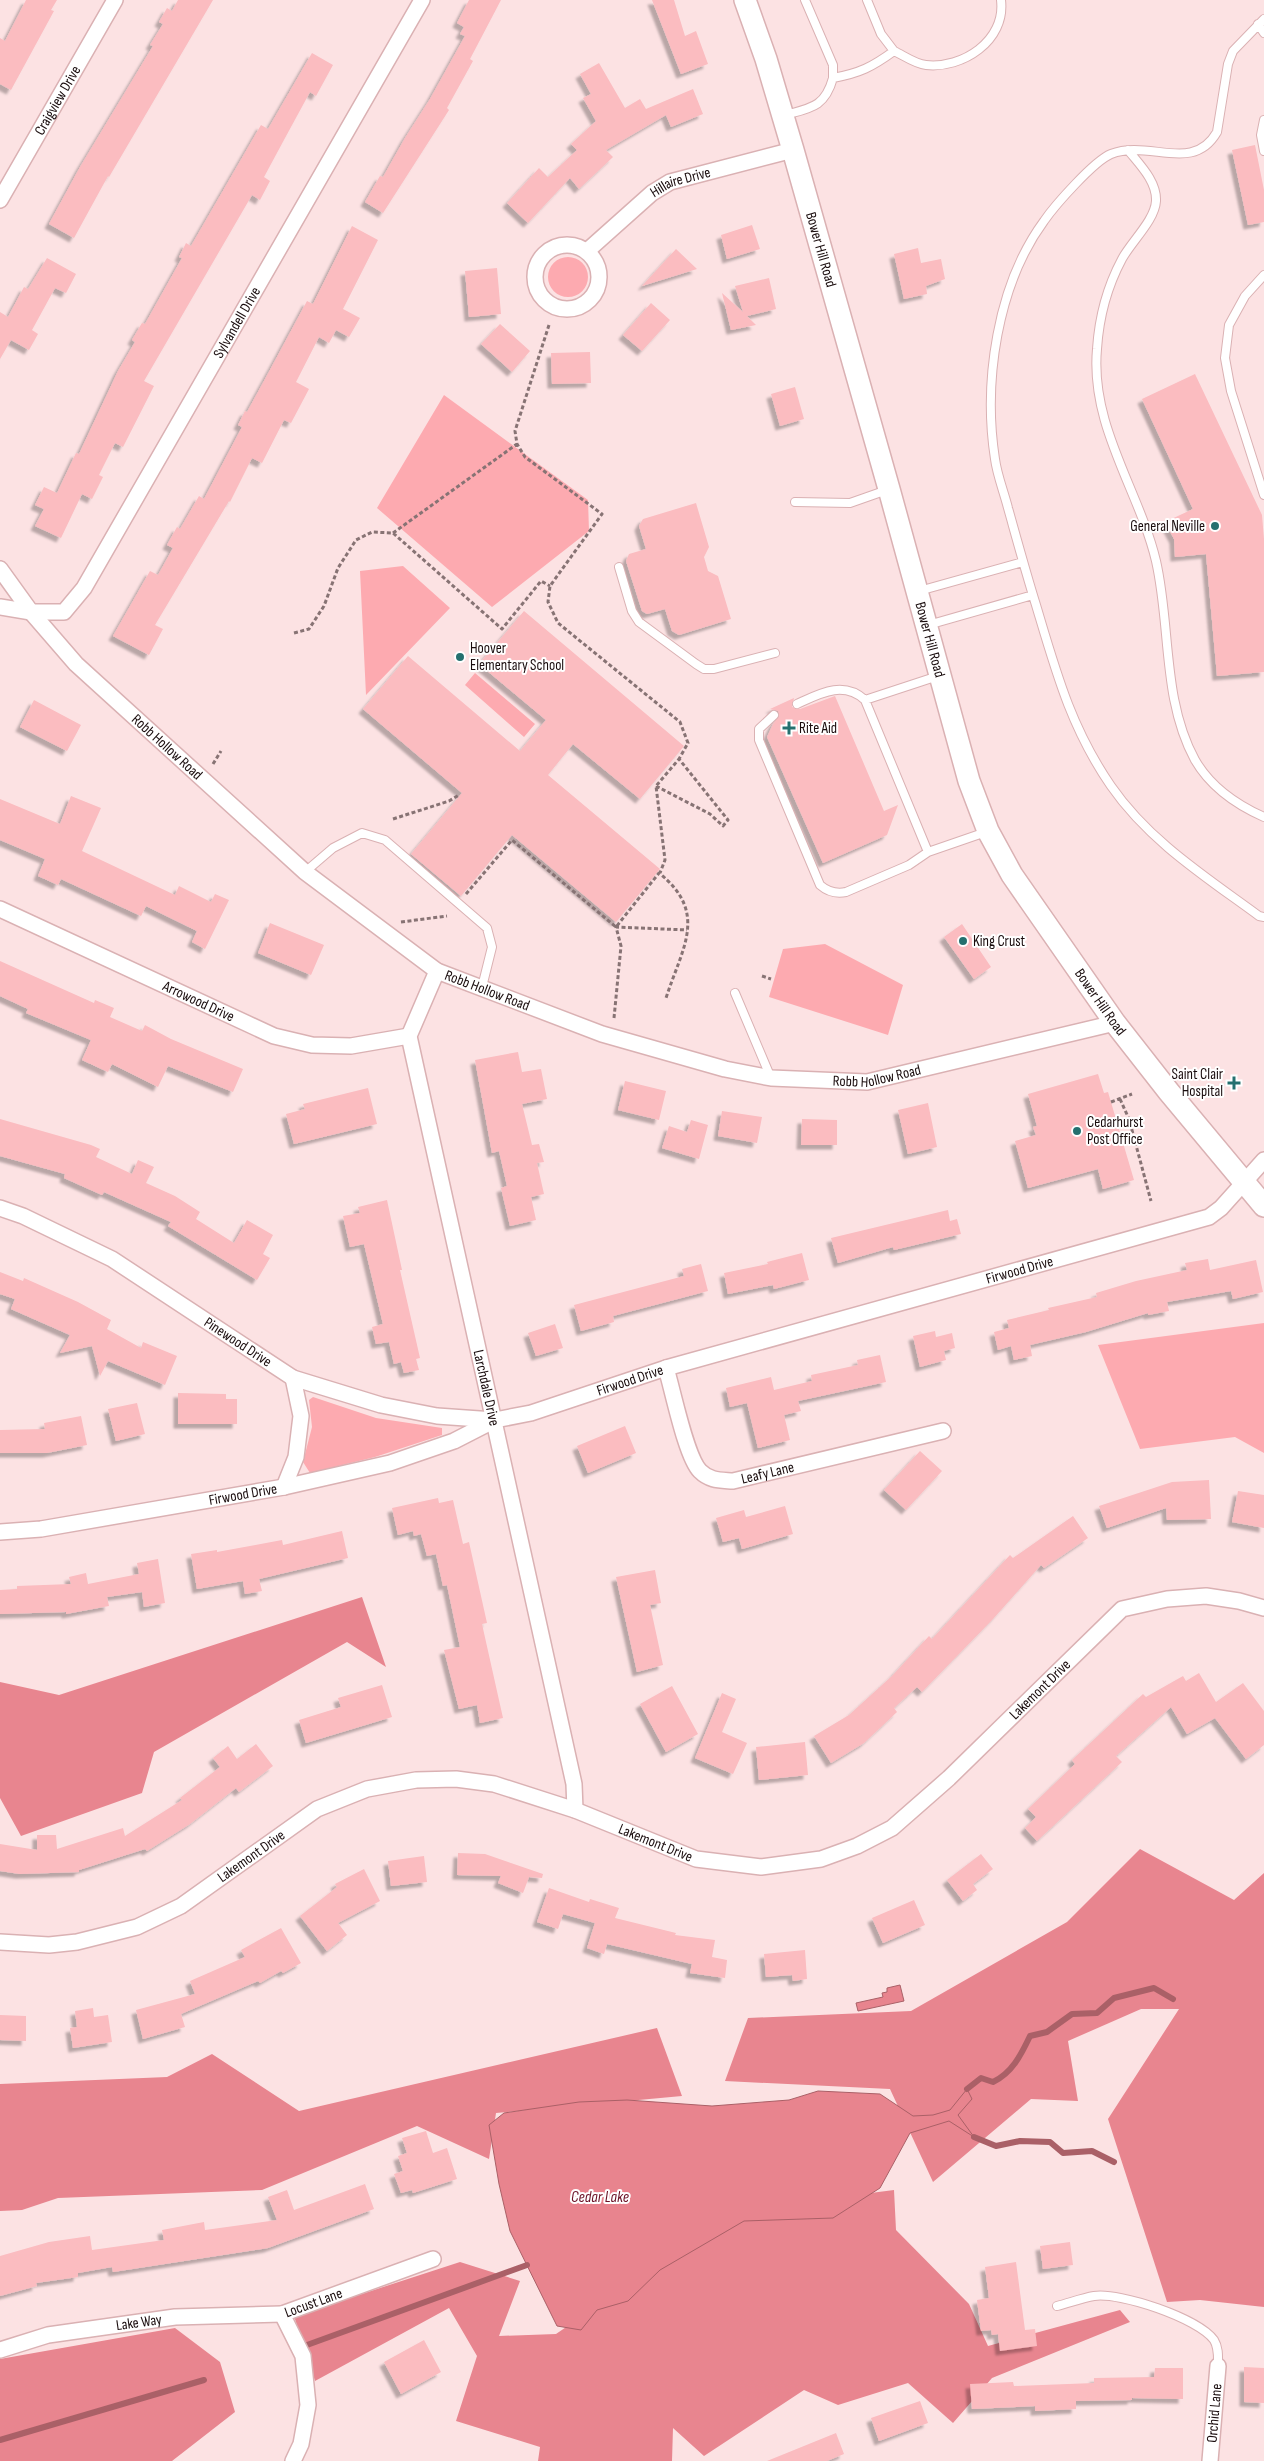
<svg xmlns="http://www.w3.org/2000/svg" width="1264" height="2461" font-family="'Sofia Sans Condensed',sans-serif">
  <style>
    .green { fill: #fdaab0 }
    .forest { fill: #e8858f }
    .water { fill: #e8848e; stroke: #aa6067 }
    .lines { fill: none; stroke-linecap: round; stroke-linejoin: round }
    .stream { stroke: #aa6067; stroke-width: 6 }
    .building { fill: #fbbcc0; filter: url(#shadow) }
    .service-casing { stroke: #dab1b3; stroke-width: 10 }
    .minor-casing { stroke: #dab1b3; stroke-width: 18 }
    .secondary-casing { stroke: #dab1b3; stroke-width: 24 }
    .path { stroke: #877374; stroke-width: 3; stroke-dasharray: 4 2.5; stroke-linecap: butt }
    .service { stroke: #fff; stroke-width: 8 }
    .minor { stroke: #fff; stroke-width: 15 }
    .secondary { stroke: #fff; stroke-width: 21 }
    .poi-dot { fill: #25706f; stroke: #fff; stroke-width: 2 }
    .labels { text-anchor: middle; stroke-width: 4; stroke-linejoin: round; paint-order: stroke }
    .street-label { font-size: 15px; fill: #190c0d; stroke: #fff }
    .poi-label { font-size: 15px; fill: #190c0d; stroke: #fff; text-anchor: start }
    .water-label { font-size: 16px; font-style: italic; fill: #6a1025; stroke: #fff }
  </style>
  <defs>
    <filter id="shadow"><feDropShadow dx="-4.5" dy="4.5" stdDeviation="1" flood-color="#0004"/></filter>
  </defs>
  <rect width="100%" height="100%" fill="#fce2e3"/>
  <path class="green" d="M548 277a20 20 0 1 1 40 0a20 20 0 1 1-40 0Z
    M444 395 588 500 589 531 492 607 377 508Z
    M403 566 450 608 366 695 360 571Z
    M475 673 535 724 524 737 465 685Z
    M825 944 903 985 888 1035 769 997 783 949Z
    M1264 1323V1453L1235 1437 1140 1449 1098 1345Z
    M313 1397 376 1418 442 1428V1435L375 1457 310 1473 303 1462 312 1427 309 1400Z"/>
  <path class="forest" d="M362 1597 386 1667 347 1642 154 1752 142 1793 21 1836 0 1798V1682L59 1695Z
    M1140 1849 1234 1900 1264 1873V2307L1200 2300 1167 2302 1108 2119 1179 2009H1141L1068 2041 1078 2101 1031 2099 933 2182 890 2089 725 2081 748 2018 911 2011 1067 1922Z
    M657 2028 682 2096 496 2113 489 2159 417 2126 262 2190 58 2198 22 2210 0 2211V2084L167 2077 212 2054 299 2111Z
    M894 2190 896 2230 969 2304 988 2346 1120 2310 1130 2322 992 2378 953 2423 908 2383 838 2405 804 2390 704 2456 673 2428 672 2461H538L540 2447 456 2421 477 2356 449 2308 315 2381 294 2316 460 2262 520 2281 499 2336 556 2334 738 2210Z
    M175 2328 220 2362 235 2412 172 2461H0V2359Z"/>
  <path class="water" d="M900 1985 904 2001 858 2011 856 2003 883 1997 882 1993 887 1992V1988Z
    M967 2089 972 2099 958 2115 974 2137 949 2121 910 2133 880 2188 833 2218 744 2221 660 2270 628 2301 597 2310 581 2330 557 2326 510 2231 499 2184 489 2125 504 2113 579 2102 627 2100 712 2106 789 2100 818 2091 880 2094 913 2116 933 2115 950 2110Z"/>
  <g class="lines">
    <path class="stream" d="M967 2089 981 2078 993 2082C1012 2073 1021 2055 1030 2036L1047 2032 1072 2014 1097 2013 1114 1998 1154 1988 1173 1999
      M974 2137 996 2146 1020 2141 1050 2142 1063 2153 1092 2151 1114 2162
      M307 2345 527 2265
      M0 2440 204 2380"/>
  </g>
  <path class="building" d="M26 0H57L51 10 54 11 11 90 0 84V38L5 41Z
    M178 0H213L109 177 108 176 74 238 49 224 80 167 153 46 150 45 163 24 159 22 167 8 172 11Z
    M469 0H501L470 59 473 61 447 108 449 110 383 213 365 202 380 176 383 177 405 138 430 99 465 36 460 34 464 27 457 23Z
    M652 0H674L685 36 696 31 708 64 681 74Z
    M312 53 333 65 316 96 310 92 285 138 264 177 270 181 260 200 252 195 144 381 154 386 123 447 115 443 99 475 103 477 92 499 82 494 61 538 35 526 44 509 35 505 44 487 57 493 76 453 79 454 118 371 135 342 132 340 142 323 145 324 182 258 179 257 186 243 191 246 261 125 268 129Z
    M599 63 625 108 640 99 646 109 693 89 703 114 671 127 666 115 606 150 613 157 579 189 570 178 528 223 507 203 539 168 548 177 577 150 571 144 596 121 583 98 591 94 580 74Z
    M1255 145 1264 190V222L1248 225 1232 150Z
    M752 225 760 249 727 259 721 235Z
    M352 226 378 240 343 309 360 318 349 337 336 330 329 343 319 337 296 382 309 389 291 423 284 420 262 463 252 458 230 502 229 501 155 625 163 629 149 655 113 636 150 571 158 575 173 548 167 545 177 527 180 529 199 496 204 499 242 427 238 425 245 411 247 412 271 368 307 301 313 304Z
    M918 248 921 263 941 259 945 279 926 286 927 294 904 299 894 254Z
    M676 249 697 269 642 286Z
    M47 258 76 274 66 293 55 288 32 330 38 334 29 350 11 340 0 359V312L8 317 24 287 28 289Z
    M497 268 501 314 469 317 465 271Z
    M769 278 776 309 747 316 756 325 731 330 722 293 743 312 735 286Z
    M651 303 670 320 642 351 623 335Z
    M500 324 530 351 512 372 481 344Z
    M590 352 591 383 552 384 551 353Z
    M1195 374 1262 515 1264 539V672L1217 676 1206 554 1175 557 1174 539 1165 522 1193 509 1142 399Z
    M795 387 804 419 780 426 771 394Z
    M696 503 709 547 704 557 708 571 718 576 731 619 679 635 672 631 665 609 647 614 642 611 626 561 629 554 646 549 639 526 643 519Z
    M524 611 684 746 640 799 573 744 548 775 660 869 616 922 512 835 461 896 411 854 462 793 363 709 408 656 520 751 546 720 479 664Z
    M835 696 884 811 898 805 887 835 823 863 767 737 773 724 779 716 778 711 770 709 794 698 792 707 800 709Z
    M34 700 81 725 67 751 20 727Z
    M71 796 101 808 82 851 175 895 179 886 211 902 215 894 229 900 205 949 192 942 197 931 146 906 141 916 61 879 58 885 38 876 45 859 0 840V799L60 824Z
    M270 923 324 945 311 975 258 953Z
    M962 924 991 967 974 979 944 937Z
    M0 961 94 1003 95 1000 114 1008 110 1017 142 1031 145 1025 171 1039 243 1069 233 1092 168 1066 158 1087 112 1064 108 1072 82 1060 91 1040 26 1013 28 1009 0 996Z
    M518 1052 522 1072 541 1069 547 1099 522 1104 532 1145 539 1144 544 1162 537 1163 544 1194 531 1197 536 1220 510 1226 501 1188 507 1186 499 1151 492 1153 475 1060Z
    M1098 1074 1104 1093 1108 1092 1134 1180 1103 1189 1098 1169 1028 1188 1015 1141 1036 1135 1033 1127 1037 1126 1028 1094Z
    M625 1081 666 1091 659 1120 618 1110Z
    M368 1088 377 1124 294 1144 286 1114 305 1109 303 1104Z
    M928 1103 937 1147 908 1154 898 1110Z
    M722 1111 762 1117 757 1143 718 1136Z
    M0 1119 91 1145 100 1149 96 1157 132 1174 138 1160 154 1167 146 1183 175 1196 200 1212 196 1219 234 1243 247 1220 273 1235 263 1254 270 1258 257 1280 168 1226 171 1222 104 1192 102 1195 64 1178 65 1174 0 1156Z
    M802 1119 837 1120V1145H801Z
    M691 1120 708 1125 699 1159 662 1148 669 1126 687 1132Z
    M387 1200 402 1270H400L420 1358 416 1359 419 1370 404 1373 401 1362 394 1364 389 1342 376 1344 372 1327 383 1324 364 1244 350 1247 343 1216 360 1213 358 1207Z
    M948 1210 950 1221 957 1219 961 1234 894 1250 893 1247 838 1263 831 1238Z
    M802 1253 809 1280 774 1289 773 1285 728 1294 724 1273 768 1264 767 1262Z
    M1208 1259 1210 1270 1256 1260 1263 1292 1233 1299 1231 1291 1167 1302 1169 1311 1148 1315V1313L1086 1332 1030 1345 1032 1356 1014 1360 1011 1346 998 1350 994 1332 1009 1328 1007 1320 1049 1310 1048 1308 1097 1297 1096 1293 1136 1281 1187 1270 1185 1263Z
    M701 1264 708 1291 613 1316 614 1322 581 1331 574 1305 684 1276 682 1269Z
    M0 1272 23 1281 24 1278 78 1302 111 1320 107 1329 141 1348 143 1342 177 1356 165 1385 108 1361 100 1376 92 1346 60 1353 70 1335 11 1309 15 1299 0 1294Z
    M555 1324 563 1348 536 1356 528 1333Z
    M935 1331 936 1337 952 1333 955 1348 944 1351 946 1360 920 1367 913 1336Z
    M880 1355 886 1382 798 1401 801 1411 784 1415 790 1440 758 1448 747 1403 730 1407 726 1388 771 1377 774 1390 812 1381 811 1375 858 1365 857 1360Z
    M178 1393 226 1394V1399H237V1424H178Z
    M137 1403 145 1434 116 1441 108 1409Z
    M81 1416 87 1445 47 1453H0V1430L45 1429 44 1423Z
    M625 1426 636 1453 588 1473 577 1446Z
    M920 1451 942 1471 906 1510 884 1490Z
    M1209 1480 1211 1519 1167 1520 1166 1508 1107 1528 1099 1506 1172 1482Z
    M1238 1491 1264 1495V1528L1232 1522Z
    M438 1498 439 1503 453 1500 463 1544 469 1542 487 1623 482 1624 503 1718 480 1723 477 1705 459 1709 444 1650 460 1647 447 1585 443 1586 436 1554 427 1556 421 1534 414 1536 413 1531 398 1535 392 1508Z
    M785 1506 793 1534 742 1549 739 1538 723 1542 716 1518 744 1510 746 1517Z
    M1073 1516 1088 1538 1044 1568 1041 1565 993 1619 922 1692 917 1687 894 1708 897 1712 864 1743 831 1763 814 1736 849 1715 892 1676 929 1636 932 1639 1010 1555 1013 1558Z
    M342 1531 348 1558 259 1579 262 1591 245 1594 243 1581 197 1589 191 1554 217 1550V1552L282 1540 283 1545Z
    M158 1559 165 1603 144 1607 142 1592 107 1597 109 1606 66 1614V1612L0 1614V1590L17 1589V1586L71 1584 69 1577 86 1573 88 1584 139 1574 137 1563Z
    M655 1570 661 1603 650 1605 663 1665 637 1672 616 1577Z
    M1199 1673 1216 1702 1243 1683 1264 1711V1745L1246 1759 1215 1718 1187 1734 1171 1707 1116 1756 1122 1762 1037 1841 1025 1828 1036 1817 1028 1809 1075 1764 1072 1760 1143 1694 1146 1697 1183 1676 1186 1681Z
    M382 1685 392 1717 306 1743 299 1720 341 1707 338 1698Z
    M672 1686 698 1734 666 1752 640 1704Z
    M722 1693 736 1699 722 1732 747 1743 733 1774 695 1758Z
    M805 1742 808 1775 759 1780 756 1747Z
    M256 1744 273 1766 239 1792 236 1788 190 1824 147 1851 145 1849 79 1870V1872L20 1874 0 1871V1844L37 1850V1835H56L57 1849 123 1828 125 1836 182 1800 180 1798 220 1767 213 1758 228 1746 237 1759Z
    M458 1853 485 1854 543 1874 542 1878 529 1877 523 1893 498 1883 501 1876 457 1875Z
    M981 1854 993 1869 973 1884 977 1890 963 1901 947 1880Z
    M424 1856 427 1882 391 1886 388 1861Z
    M364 1869 380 1901 338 1923 347 1935 327 1951 300 1916 337 1887 335 1884Z
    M549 1888 589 1902 590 1899 619 1908 615 1918 676 1933 675 1935 715 1940 712 1957 727 1960 725 1978 690 1973 692 1964 607 1944 604 1954 587 1948 595 1923 563 1914 558 1929 537 1922Z
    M914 1900 925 1925 883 1943 872 1918Z
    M281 1928 301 1963 283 1973 281 1971 260 1983 258 1981 181 2014 185 2027 143 2039 136 2010 195 1994 190 1981 245 1957 241 1950Z
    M805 1950 807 1979 793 1981 792 1975 766 1977 764 1954Z
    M93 2008 94 2017 108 2015 112 2042 73 2048 70 2028 77 2027 75 2011Z
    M0 2015 26 2016V2041L0 2040Z
    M426 2131 433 2153 447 2148 457 2179 413 2193 412 2190 401 2193 394 2174 403 2171 398 2156 407 2153 402 2138Z
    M365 2184 374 2209 268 2248 113 2272 112 2267 78 2273V2277L36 2283 37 2286 0 2296V2256L49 2242 90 2236 92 2250 164 2240 162 2230 204 2222 205 2230 277 2220 268 2197 287 2190 294 2210Z
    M1070 2242 1073 2265 1043 2269 1040 2246Z
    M1016 2262 1025 2330 1035 2329 1037 2346 1000 2351 998 2334 992 2335 991 2330 981 2331 977 2300 989 2298 985 2267Z
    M424 2340 441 2372 401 2394 384 2362Z
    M1244 2367 1264 2368V2403L1244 2402Z
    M1155 2368H1183V2399L1132 2398V2400L1076 2401V2409L1035 2411V2406L972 2409 970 2384 1013 2382 1014 2386 1094 2383V2378L1154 2377Z
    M920 2401 928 2423 879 2441 871 2418Z
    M836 2433 844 2454 827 2461H767Z"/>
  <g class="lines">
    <g class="service-casing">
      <path id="service" d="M805 0 833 65V78
        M867 0 881 34 894 51
        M1264 19 1233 51 1228 64 1217 132C1193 174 1149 139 1111 154 1094 161 1055 205 1044 221 997 285 983 382 995 459 997 475 1004 492 1008 508 1017 540 1026 573 1036 605 1056 672 1071 728 1111 786 1149 841 1206 877 1259 916L1264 917
        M1258 24 1264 33
        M785 115C811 108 825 107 833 78 860 73 872 67 894 51 903 55 915 64 926 65 962 69 1006 41 1001 0
        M1264 120 1261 135 1264 151
        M1128 150C1139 164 1157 181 1156 201 1155 220 1131 242 1122 259 1107 287 1099 318 1097 349 1090 426 1139 490 1156 561 1171 626 1162 700 1195 760 1210 786 1237 805 1264 817
        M1264 275 1245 296 1229 325 1225 358 1231 391 1264 495
        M795 502 850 503 887 490
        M619 567 632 611 639 622 696 664 704 669H714L775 653
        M919 591 1023 562
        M928 625 1033 595
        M865 700 938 676
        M774 715 759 729V740L820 885C828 892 836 894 846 892L909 865 928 852 865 700C843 680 819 694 797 704
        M928 852 986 832
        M305 872 333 848 362 833 385 840 487 928 492 947 482 987
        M735 993 771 1078
        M1057 2306C1069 2303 1082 2298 1094 2296 1120 2292 1198 2318 1214 2340 1219 2348 1218 2358 1218 2366"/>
    </g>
    <g class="minor-casing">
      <g id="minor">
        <path id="s1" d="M0 200 115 0"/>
        <circle cx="567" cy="277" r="32"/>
        <path id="s2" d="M587 251 652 193 670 182 793 150"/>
        <path id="s3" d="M0 569 31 612 76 664 305 872 437 971 602 1034 725 1069 771 1078 867 1082 1115 1023"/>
        <path id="s4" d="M0 607 31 612H64L84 588 422 0"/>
        <path id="s5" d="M0 909 274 1036 312 1045 351 1046 409 1036"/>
        <path id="s6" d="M437 971 409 1036 574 1784 575 1810"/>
        <path id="s7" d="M0 1208 23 1216 112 1259 293 1378 381 1405 437 1416 494 1420"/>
        <path id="s8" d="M666 1368C673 1391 686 1457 700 1471 710 1481 720 1480 733 1481L943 1431"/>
        <path d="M284 1487 296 1457 301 1416 293 1378"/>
        <path id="s9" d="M0 1532 41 1529 284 1487 390 1463 454 1441 495 1420 531 1413 666 1368 1209 1217 1221 1208 1264 1160"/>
        <path id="s10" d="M0 1942 49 1945 77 1942 137 1927 181 1906 317 1809 367 1789 416 1780 456 1779 494 1784 575 1810 696 1859 761 1867 821 1859 857 1846 892 1828 949 1778 1122 1609 1167 1599 1206 1596 1239 1601 1264 1608"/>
        <path id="s11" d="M0 2350 48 2335 175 2317 282 2314"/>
        <path id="s12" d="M293 2461 301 2444 308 2405 303 2356 282 2314 433 2259"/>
        <path id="s13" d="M1210 2461 1218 2366"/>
      </g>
    </g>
    <g class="secondary-casing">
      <g id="secondary">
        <path id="s14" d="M745 0 766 59 793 150 889 489 969 781 988 831 1012 875 1115 1023 1169 1092 1264 1206"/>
      </g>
    </g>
    <path class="path" d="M549 325 515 431 517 444 525 457 602 514 550 586 548 602 558 623 680 722 688 743 679 759
      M393 533 517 444
      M294 633 309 629 324 606 338 568 356 540 372 532 393 533 502 629 541 581 550 586
      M213 764 221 751
      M656 786 710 814 723 826 728 820 679 759 656 786 665 860 660 873
      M393 819 449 801 459 795
      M466 894 512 840 616 927 659 873C709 913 682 948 666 998
      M401 922 447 916
      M762 976 771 979
      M614 1018 621 946 616 927 687 930
      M1120 1099 1129 1119 1151 1201
      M1111 1102 1132 1094"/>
    <use href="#service" class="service"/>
    <use href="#minor" class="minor"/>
    <use href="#secondary" class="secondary"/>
  </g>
  <g class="poi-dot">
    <circle cx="1215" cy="526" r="5"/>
    <circle cx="460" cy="657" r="5"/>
    <path d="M786.5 720.5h5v5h5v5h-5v5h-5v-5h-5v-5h5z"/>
    <circle cx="963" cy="941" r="5"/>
    <path d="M1231.5 1075.5h5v5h5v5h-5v5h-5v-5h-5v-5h5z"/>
    <circle cx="1077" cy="1131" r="5"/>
  </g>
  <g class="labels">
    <g class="street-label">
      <text dy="5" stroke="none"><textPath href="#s1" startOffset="115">Craigview Drive</textPath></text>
      <text dy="5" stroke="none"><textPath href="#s2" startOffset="118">Hillaire Drive</textPath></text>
      <text dy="5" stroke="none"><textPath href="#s14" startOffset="261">Bower Hill Road</textPath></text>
      <text dy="5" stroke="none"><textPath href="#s4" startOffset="402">Sylvandell Drive</textPath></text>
      <text dy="5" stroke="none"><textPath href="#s14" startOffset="666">Bower Hill Road</textPath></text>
      <text dy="5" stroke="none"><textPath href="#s3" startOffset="245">Robb Hollow Road</textPath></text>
      <text dy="5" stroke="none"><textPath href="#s3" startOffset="650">Robb Hollow Road</textPath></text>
      <text dy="5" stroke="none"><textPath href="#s5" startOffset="219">Arrowood Drive</textPath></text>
      <text dy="5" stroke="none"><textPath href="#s14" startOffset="1071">Bower Hill Road</textPath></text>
      <text dy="5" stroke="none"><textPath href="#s3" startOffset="1054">Robb Hollow Road</textPath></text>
      <text dy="5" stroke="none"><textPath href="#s9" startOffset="1056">Firwood Drive</textPath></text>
      <text dy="5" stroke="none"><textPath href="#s7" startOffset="274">Pinewood Drive</textPath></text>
      <text dy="5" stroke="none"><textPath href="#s9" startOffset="651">Firwood Drive</textPath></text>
      <text dy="5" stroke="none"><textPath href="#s6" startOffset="431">Larchdale Drive</textPath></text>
      <text dy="5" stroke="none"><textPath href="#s8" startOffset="180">Leafy Lane</textPath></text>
      <text dy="5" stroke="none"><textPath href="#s9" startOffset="246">Firwood Drive</textPath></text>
      <text dy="5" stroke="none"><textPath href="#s10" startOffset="1159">Lakemont Drive</textPath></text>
      <text dy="5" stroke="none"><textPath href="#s10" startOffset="709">Lakemont Drive</textPath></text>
      <text dy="5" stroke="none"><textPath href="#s10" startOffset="274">Lakemont Drive</textPath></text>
      <text dy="5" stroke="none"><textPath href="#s12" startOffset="188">Locust Lane</textPath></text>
      <text dy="5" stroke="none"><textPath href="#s11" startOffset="142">Lake Way</textPath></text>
      <text dy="5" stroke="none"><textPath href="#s13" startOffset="48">Orchid Lane</textPath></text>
    </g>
    <g class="poi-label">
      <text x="1205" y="531" text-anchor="end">General Neville</text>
      <text x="470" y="653">Hoover<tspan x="470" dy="17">Elementary School</tspan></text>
      <text x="799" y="733">Rite Aid</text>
      <text x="973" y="946">King Crust</text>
      <text x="1223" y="1079" text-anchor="end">Saint Clair<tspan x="1223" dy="17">Hospital</tspan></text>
      <text x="1087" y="1127">Cedarhurst<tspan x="1087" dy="17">Post Office</tspan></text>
    </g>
    <g class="water-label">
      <text x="600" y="2202">Cedar Lake</text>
    </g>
  </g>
</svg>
